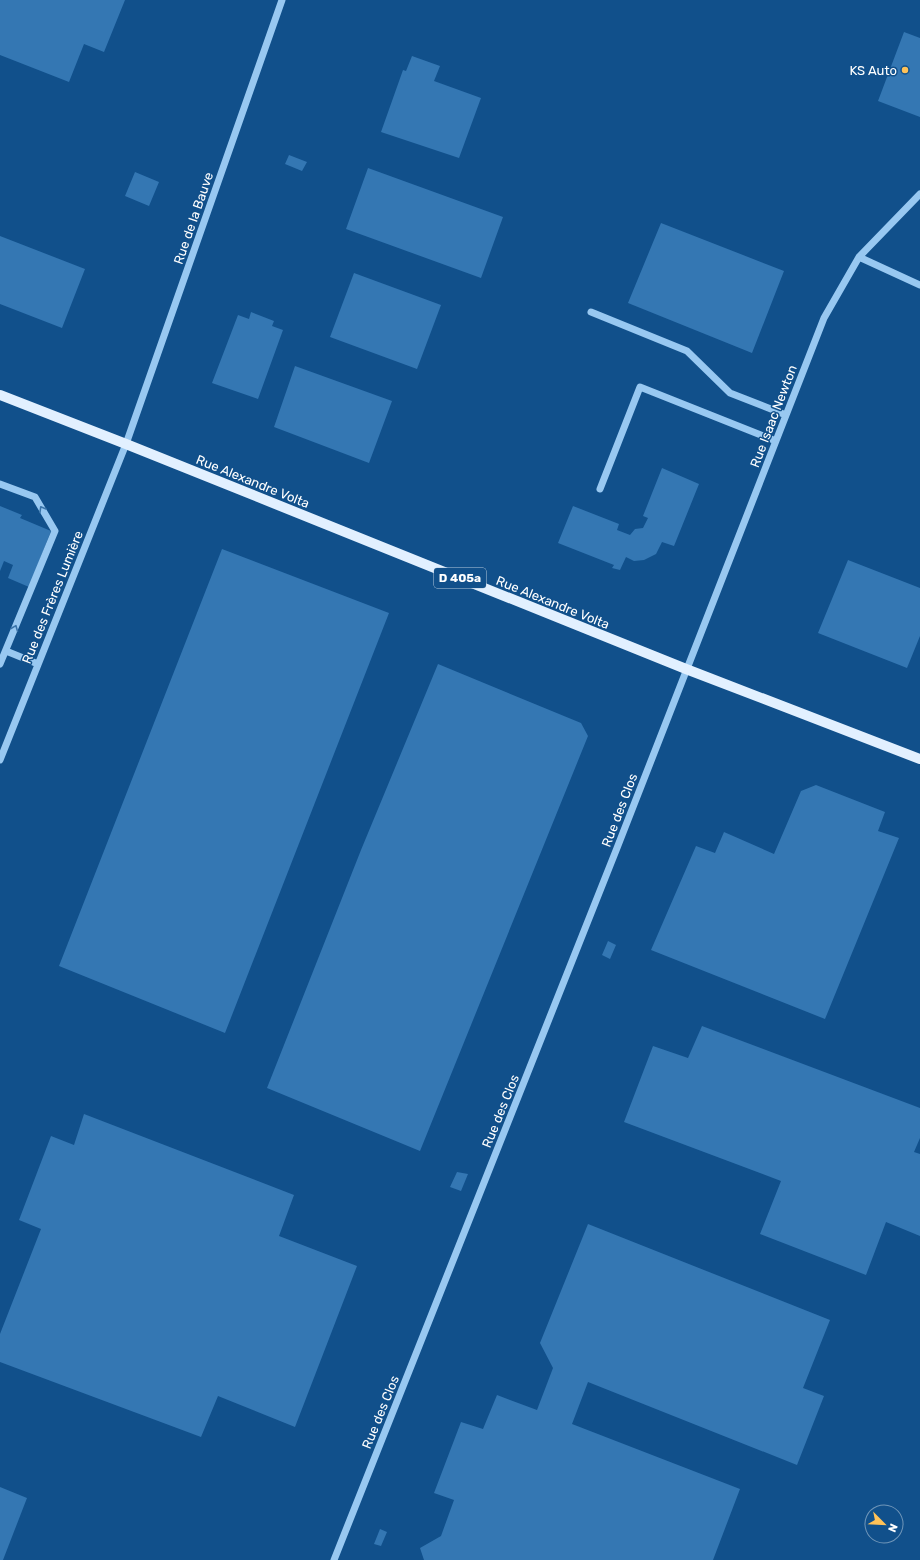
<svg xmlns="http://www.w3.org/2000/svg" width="920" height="1560" font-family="Rubik,sans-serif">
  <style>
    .building { fill: #3477b3 }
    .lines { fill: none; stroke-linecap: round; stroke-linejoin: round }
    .minor { stroke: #98c8f1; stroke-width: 7 }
    .major { stroke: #e2f0ff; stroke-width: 10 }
    .oneway { stroke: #3a74aa }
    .poi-dot { fill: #ffc258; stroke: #11508b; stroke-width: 1.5 }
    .labels { text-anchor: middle; stroke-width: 3; stroke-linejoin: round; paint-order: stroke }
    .shield { fill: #11508b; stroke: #b8cadc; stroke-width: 1 }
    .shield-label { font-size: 12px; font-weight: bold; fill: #fff }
    .poi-label { font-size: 13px; fill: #fff; stroke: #11508b; text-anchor: end }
    .street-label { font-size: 13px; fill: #fff; stroke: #11508b }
  </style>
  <rect width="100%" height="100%" fill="#11508b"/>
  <path class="building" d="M0 0H125L104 52 84 44 69 82 0 55Z
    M904 32 920 38V117L878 101Z
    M412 56 440 66 434 81 481 98 459 158 381 132 403 70 406 71Z
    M289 155 307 162 302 171 285 164Z
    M368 168 503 217 481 278 346 229Z
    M135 172 159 182 149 206 125 196Z
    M661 223 784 271 752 353 628 303Z
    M0 236 85 269 62 328 0 304Z
    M354 273 441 305 417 369 330 337Z
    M251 312 274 321 272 326 283 330 258 399 212 383 238 315 249 319Z
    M295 366 392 401 369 463 274 427Z
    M662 468 699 484 674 546 662 542 656 554 644 560 634 561 626 557 620 570 612 568 614 565 558 543 573 506 619 524 617 530 630 535 635 529 643 528 648 518 643 516Z
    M0 506 22 515 20 518 51 531 29 587 8 578 13 565 4 561 0 571Z
    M222 549 389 613 225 1033 59 966Z
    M848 560 920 588V636L907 668 818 633Z
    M438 664 581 723 588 736 420 1151 267 1088 361 850Z
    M816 785 885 812 878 831 899 838 825 1019 651 950 696 846 715 853 724 832 774 854 801 791Z
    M608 941 616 945 610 959 602 955Z
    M702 1026 920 1108V1138L914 1152 920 1154V1236L886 1222 866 1275 760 1234 781 1181 624 1122 653 1046 688 1058Z
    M84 1114 294 1195 279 1236 357 1266 295 1427 218 1396 201 1437 0 1362V1334L41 1229 19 1220 51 1136 74 1145Z
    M457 1172 468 1174 461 1191 450 1187Z
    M588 1224 830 1320 803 1388 824 1396 797 1465 588 1382 572 1424 740 1489 713 1560H424L420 1548 441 1536 454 1500 434 1493 461 1422 483 1429 497 1395 537 1410 553 1368 540 1343Z
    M0 1487 27 1498 3 1560H0Z
    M380 1529 387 1532 381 1546 374 1544Z"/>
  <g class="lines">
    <path class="minor" d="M859 257 920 285
      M591 312 687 351 730 393 786 415
      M0 484 35 497 55 531 0 664
      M600 489 640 387 776 441
      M6 651 38 664
      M0 760 126 444 282 0
      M334 1560 617 848 824 318 859 257 920 194"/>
    <path class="major" d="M0 395 126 444 686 669 920 759"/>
  </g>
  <defs><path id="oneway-chevron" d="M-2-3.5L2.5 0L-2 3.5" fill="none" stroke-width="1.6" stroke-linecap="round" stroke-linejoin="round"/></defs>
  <g class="oneway">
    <use href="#oneway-chevron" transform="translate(42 509) rotate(-120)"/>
    <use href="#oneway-chevron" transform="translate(15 628) rotate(-68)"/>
  </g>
  <circle class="poi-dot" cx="905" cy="70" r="4"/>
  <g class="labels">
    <rect class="shield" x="434" y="568" width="52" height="20" rx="3"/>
    <g class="shield-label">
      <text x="460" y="582">D 405a</text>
    </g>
    <g class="poi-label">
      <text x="897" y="75">KS Auto</text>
    </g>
    <g class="street-label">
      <text transform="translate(193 218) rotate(-71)" y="5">Rue de la Bauve</text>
      <text transform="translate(773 416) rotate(-69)" y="5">Rue Isaac Newton</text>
      <text transform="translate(253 481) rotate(22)" y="5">Rue Alexandre Volta</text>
      <text transform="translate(52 597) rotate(-68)" y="5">Rue des Frères Lumière</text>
      <text transform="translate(553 602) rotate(22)" y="5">Rue Alexandre Volta</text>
      <text transform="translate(619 810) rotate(-69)" y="5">Rue des Clos</text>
      <text transform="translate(500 1111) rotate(-68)" y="5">Rue des Clos</text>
      <text transform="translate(380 1412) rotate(-68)" y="5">Rue des Clos</text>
    </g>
  </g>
  <g transform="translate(884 1524) rotate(114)"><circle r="19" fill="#11508b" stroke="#7096b9"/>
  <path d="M0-3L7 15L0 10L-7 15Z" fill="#ffc258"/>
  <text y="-6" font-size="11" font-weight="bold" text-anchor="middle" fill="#ffffff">N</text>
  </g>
</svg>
